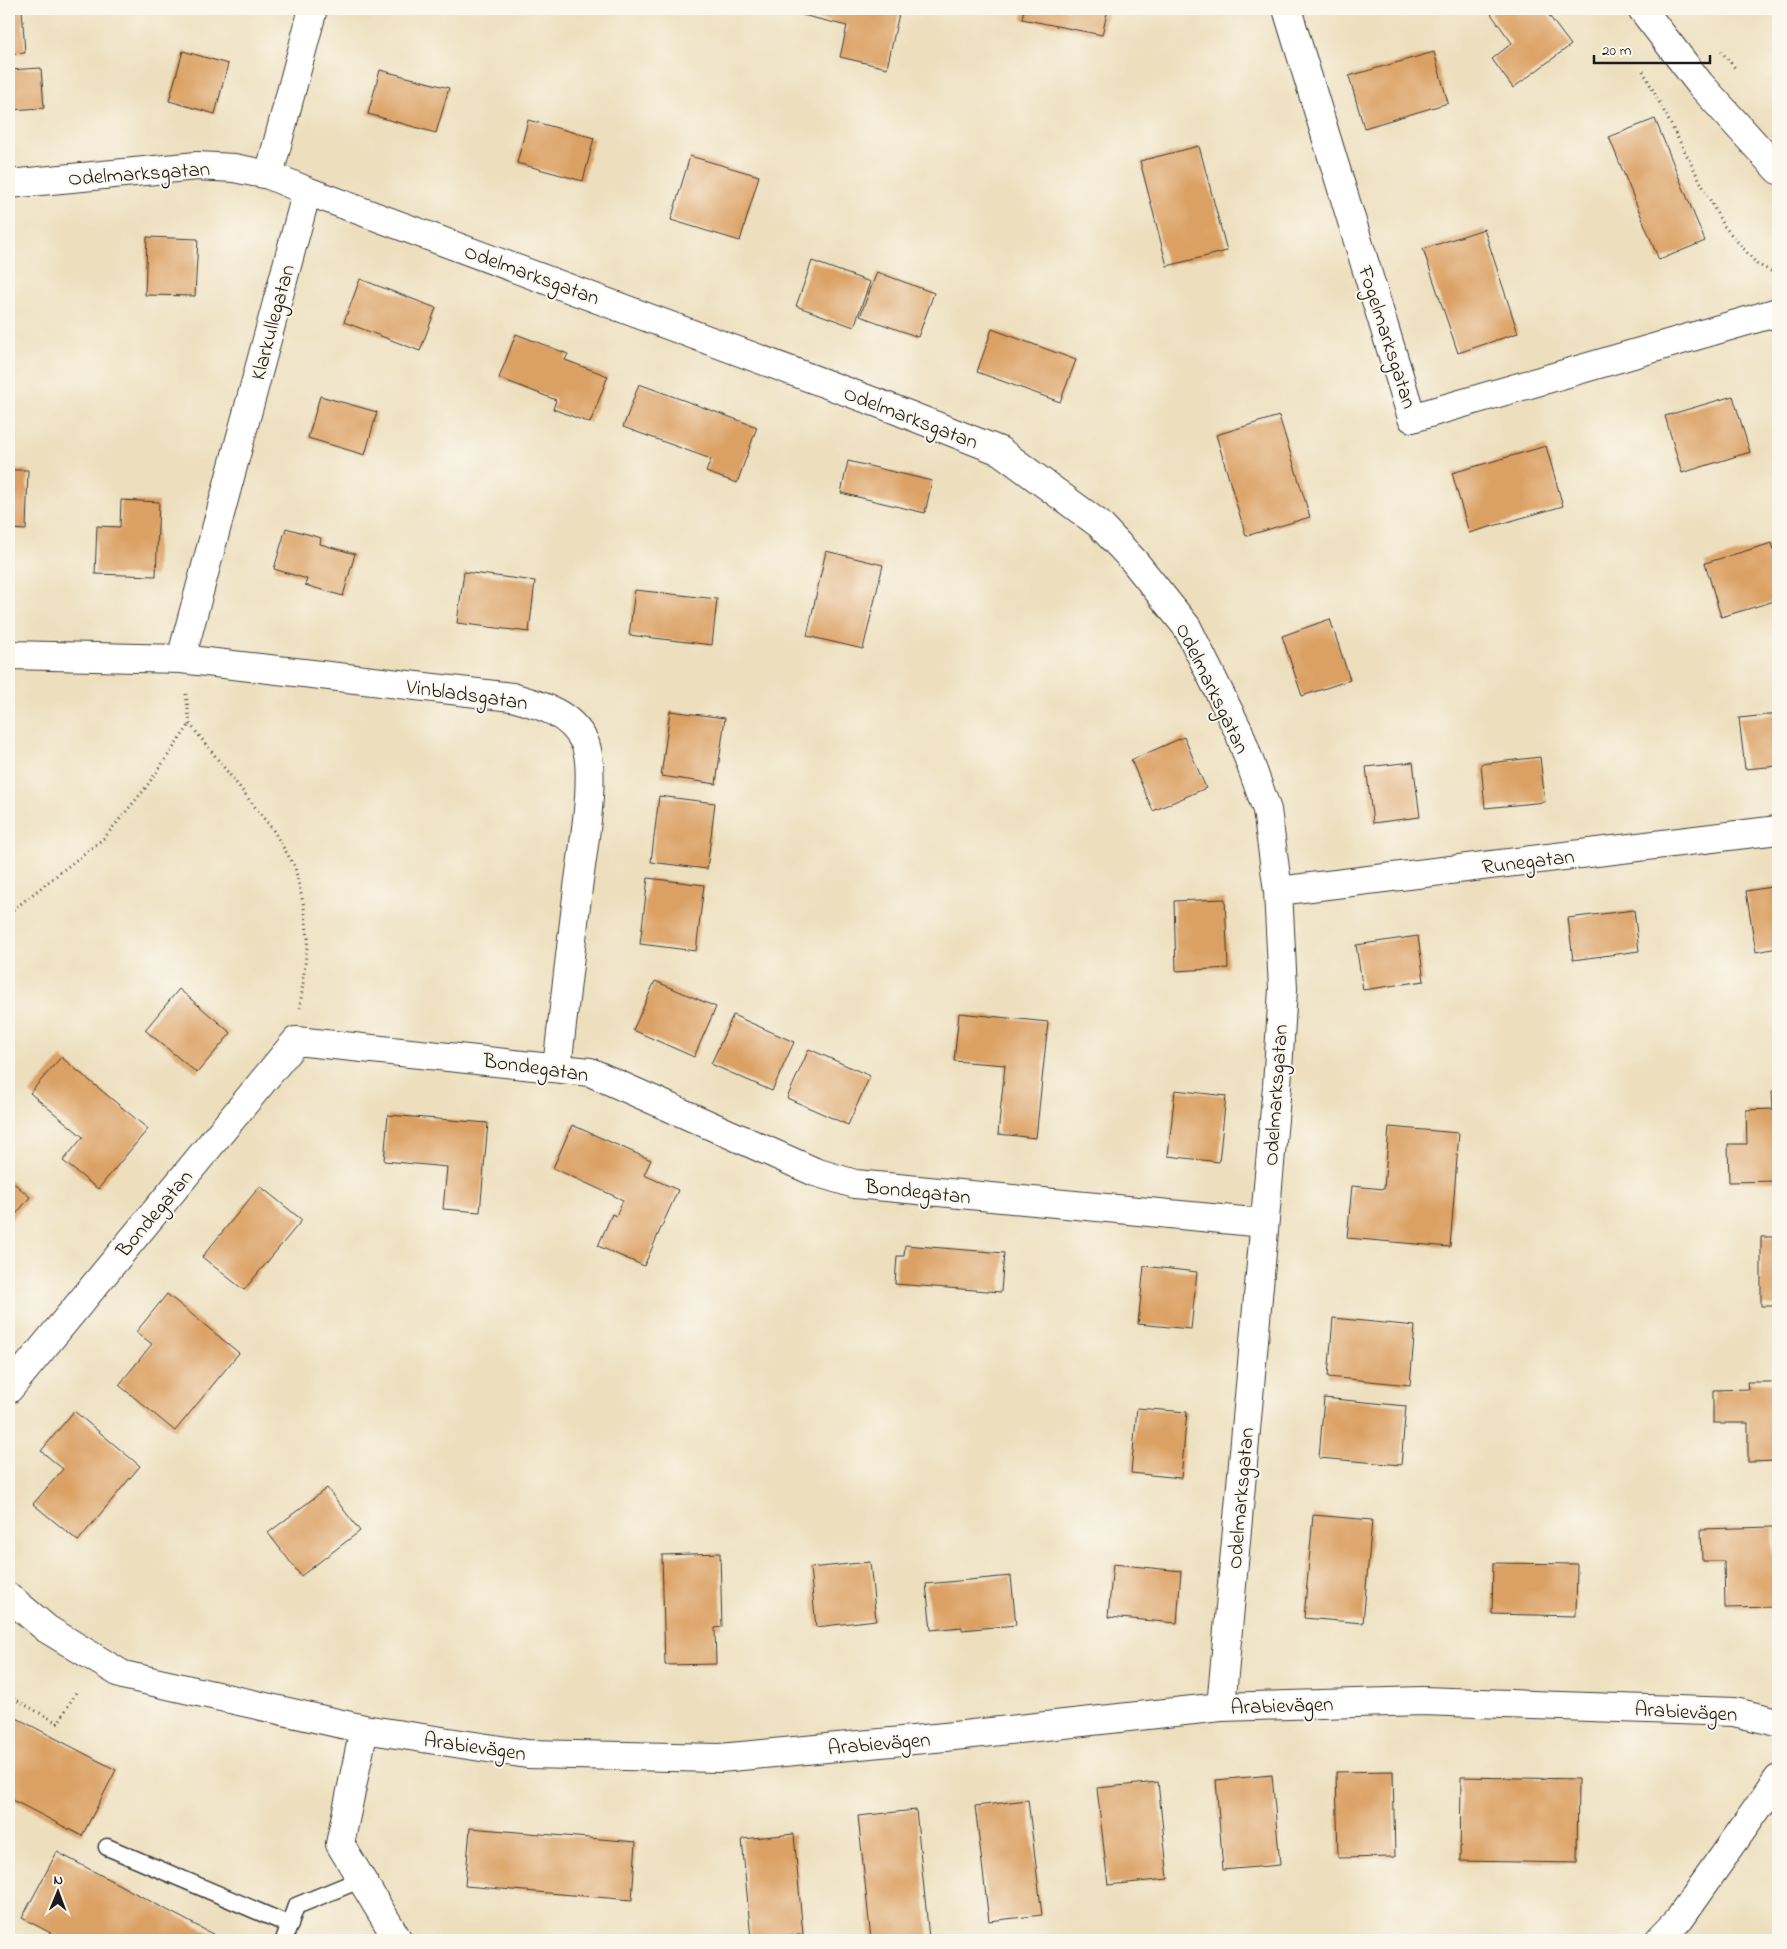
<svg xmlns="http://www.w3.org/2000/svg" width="1787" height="1949" font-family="'Indie Flower',sans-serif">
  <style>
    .building { fill: #dba064 }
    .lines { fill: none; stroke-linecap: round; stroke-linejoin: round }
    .lane-casing { stroke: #3b3934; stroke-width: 19 }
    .street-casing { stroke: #3b3934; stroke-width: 30 }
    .secondary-casing { stroke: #3b3934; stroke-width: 30 }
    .path { stroke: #3b3934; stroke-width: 3; stroke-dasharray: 1 4; stroke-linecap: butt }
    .lane { stroke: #fff; stroke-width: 16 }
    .street { stroke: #fff; stroke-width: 28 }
    .secondary { stroke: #fff; stroke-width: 28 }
    .labels { text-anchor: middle; stroke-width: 4; stroke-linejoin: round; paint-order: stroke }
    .street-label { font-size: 21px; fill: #1c1c1c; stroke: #fbf7ec }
  </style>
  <rect width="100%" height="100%" fill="#fbf7ec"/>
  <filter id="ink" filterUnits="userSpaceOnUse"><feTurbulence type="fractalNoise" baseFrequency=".02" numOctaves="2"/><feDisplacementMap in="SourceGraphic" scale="10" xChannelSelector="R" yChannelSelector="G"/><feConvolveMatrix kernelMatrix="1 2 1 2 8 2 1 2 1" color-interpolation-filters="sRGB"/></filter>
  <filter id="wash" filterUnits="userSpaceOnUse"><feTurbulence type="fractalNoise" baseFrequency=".0096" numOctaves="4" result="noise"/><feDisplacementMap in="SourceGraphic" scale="20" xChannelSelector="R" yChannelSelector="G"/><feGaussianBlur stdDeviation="1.12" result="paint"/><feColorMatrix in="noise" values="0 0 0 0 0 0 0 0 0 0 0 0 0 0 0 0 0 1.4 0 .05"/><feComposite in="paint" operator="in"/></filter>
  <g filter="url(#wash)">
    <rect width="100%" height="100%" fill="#eddfbe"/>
    <g id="blocks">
      <path class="building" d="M9 9H22L25 53 9 54Z
        M778 9H900L887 68 840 57 847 26Z
        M1024 9H1108L1102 35 1022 19Z
        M1498 9H1544L1571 45 1513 88 1492 59 1512 43 1491 14Z
        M183 51 228 64 215 114 169 101Z
        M1434 52 1448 103 1364 128 1349 76Z
        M41 68 44 108 9 110V70Z
        M380 70 449 88 436 133 368 114Z
        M1655 119 1705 241 1659 260 1609 137Z
        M528 120 594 138 583 181 517 163Z
        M1199 146 1227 251 1167 266 1140 161Z
        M690 156 759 176 740 241 671 220Z
        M1484 229 1518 333 1458 353 1423 249Z
        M147 237 198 239 195 296 145 295Z
        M812 261 870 282 854 327 796 306Z
        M877 272 934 293 918 337 860 316Z
        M360 279 436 308 420 351 344 322Z
        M9 320H11L10 334H9Z
        M992 329 1076 360 1060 402 977 372Z
        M516 334 568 354 565 360 608 376 590 423 553 409 556 400 499 378Z
        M639 384 757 427 737 483 706 472 711 459 623 427Z
        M320 396 377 412 365 455 308 438Z
        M1733 396 1750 452 1682 473 1665 416Z
        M1279 416 1310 517 1246 536 1216 435Z
        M1546 446 1563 506 1469 533 1452 473Z
        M848 461 932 481 925 513 841 493Z
        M9 470H28L26 530 9 529Z
        M121 500 159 502 156 576 95 574 97 526 120 527Z
        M286 528 321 538 320 544 355 554 343 596 305 585 307 579 274 569Z
        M1772 543 1778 563V600L1721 617 1705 563Z
        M826 551 883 565 863 649 807 636Z
        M464 572 535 581 529 632 457 623Z
        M635 590 717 599 712 645 629 635Z
        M1330 619 1350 680 1302 696 1282 636Z
        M670 711 725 718 716 784 661 776Z
        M1778 714V766L1745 769 1739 718Z
        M1184 737 1206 788 1153 811 1131 760Z
        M1540 757 1545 802 1485 808 1481 764Z
        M1413 762 1420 817 1373 823 1366 767Z
        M659 796 715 803 707 869 651 862Z
        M648 878 704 885 696 951 640 944Z
        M1778 886V948L1756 952 1746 891Z
        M1225 899 1228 968 1176 971 1174 901Z
        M1634 910 1639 951 1573 960 1568 918Z
        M1418 936 1424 981 1363 990 1356 945Z
        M655 981 716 1007 694 1057 633 1030Z
        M179 989 231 1033 197 1073 145 1030Z
        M959 1013 1048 1022 1036 1138 998 1134 1005 1065 954 1061Z
        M733 1015 794 1042 772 1091 711 1064Z
        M809 1049 870 1076 848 1125 787 1098Z
        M61 1057 148 1129 98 1189 63 1161 83 1137 30 1093Z
        M1175 1090 1226 1096 1219 1162 1168 1156Z
        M1772 1091H1778V1181L1729 1182 1728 1144H1747L1746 1110 1773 1109Z
        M388 1115 488 1123 480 1212 443 1209 447 1167 384 1161Z
        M572 1125 651 1160 644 1175 678 1190 644 1266 598 1246 612 1214 616 1216 623 1200 553 1168Z
        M1389 1127 1459 1133 1450 1247 1347 1238 1352 1186 1384 1189Z
        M9 1179 30 1197 9 1223Z
        M260 1186 302 1220 244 1290 202 1257Z
        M1761 1237H1778V1306H1761Z
        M905 1245 1004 1253 1001 1292 895 1284 897 1256H904Z
        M1144 1266 1197 1272 1191 1329 1138 1324Z
        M167 1294 239 1353 175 1431 119 1385 152 1344 136 1332Z
        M1333 1318 1415 1326 1410 1385 1328 1377Z
        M1747 1382H1778V1461L1748 1462V1423H1713V1390L1748 1389Z
        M1324 1398 1406 1406 1401 1465 1319 1458Z
        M1137 1408 1187 1412 1181 1478 1131 1473Z
        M74 1411 140 1466 78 1541 33 1504 63 1469 41 1451Z
        M327 1488 360 1531 301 1576 268 1533Z
        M1313 1515 1372 1520 1363 1623 1304 1618Z
        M1772 1527 1773 1560H1778V1607L1725 1608 1724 1561H1702L1701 1529Z
        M720 1553 722 1627 715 1628 716 1664 665 1665 662 1555Z
        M870 1562 876 1620 816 1627 810 1568Z
        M1493 1563 1577 1564 1576 1616 1492 1614Z
        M1113 1564 1181 1571 1177 1623 1108 1617Z
        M1011 1576 1016 1625 962 1630V1627L931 1630 926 1584Z
        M9 1714 116 1770 82 1836 9 1798Z
        M1393 1771 1395 1857 1338 1858 1336 1772Z
        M1272 1775 1280 1865 1223 1870 1216 1780Z
        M1461 1777 1578 1779 1577 1863 1460 1861Z
        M1158 1782 1168 1879 1108 1885 1097 1788Z
        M1028 1800 1042 1915 989 1921 975 1806Z
        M916 1810 929 1938 871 1940 858 1816Z
        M470 1828 636 1842 632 1900 465 1886Z
        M794 1834 803 1934 751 1939 742 1839Z
        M57 1852 224 1940H64L22 1918Z"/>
    </g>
  </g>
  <g filter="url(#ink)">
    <use href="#blocks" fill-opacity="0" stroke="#3b3934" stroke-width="1"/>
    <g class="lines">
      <g class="lane-casing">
        <path id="lane" d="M107 1847 290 1925
          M284 1940 296 1906 362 1879"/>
      </g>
      <g class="street-casing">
        <path id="street" d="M1287 9 1412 418 1778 312
          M9 184 197 166 234 168 269 175
          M307 191 891 408 1000 451 1099 524 1134 561 1187 627 1239 732 1267 810 1278 891 1283 989 1277 1086 1221 1707
          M9 655 181 659 512 697C540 705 569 712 584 741 598 769 582 855 578 888 571 948 564 1007 557 1067
          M181 659 307 191 269 175 313 9
          M1278 891 1778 830
          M9 1389 296 1041 590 1072 815 1172 855 1184 1264 1223
          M9 1597 47 1629 123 1675 364 1729 527 1754 720 1758 945 1737 1221 1707 1422 1701 1734 1712 1778 1722
          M364 1729 340 1844 398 1940"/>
      </g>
      <g class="secondary-casing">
        <path id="secondary" d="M1642 9 1700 84 1778 170
          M1659 1940 1680 1918 1778 1779"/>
      </g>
      <path class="path" d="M1721 51 1735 68
        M1643 71 1723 225 1757 264 1778 275
        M1773 109 1778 115
        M186 694 190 724 273 830 295 867 304 907 308 938 300 1008
        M9 913 104 838 144 790 190 724
        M9 1696 58 1723 77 1691"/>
      <use href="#lane" class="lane"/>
      <use href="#street" class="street"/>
      <use href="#secondary" class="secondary"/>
    </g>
  </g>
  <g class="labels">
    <g class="street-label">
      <text transform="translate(139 173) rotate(-4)" y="7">Odelmarksgatan</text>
      <text transform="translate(532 274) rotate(20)" y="7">Odelmarksgatan</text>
      <text transform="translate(272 322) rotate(-75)" y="7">Klarkullegatan</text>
      <text transform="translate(1388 337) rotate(72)" y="7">Fogelmarksgatan</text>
      <text transform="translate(911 417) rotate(21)" y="7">Odelmarksgatan</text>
      <text transform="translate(1213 688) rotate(64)" y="7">Odelmarksgatan</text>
      <text transform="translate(467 694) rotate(8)" y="7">Vinbladsgatan</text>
      <text transform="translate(1528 861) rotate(-7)" y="7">Runegatan</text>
      <text transform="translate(536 1067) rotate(8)" y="7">Bondegatan</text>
      <text transform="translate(1275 1095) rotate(-86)" y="7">Odelmarksgatan</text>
      <text transform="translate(918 1191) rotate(6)" y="7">Bondegatan</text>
      <text transform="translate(154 1213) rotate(-50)" y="7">Bondegatan</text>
      <text transform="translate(1240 1498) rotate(-85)" y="7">Odelmarksgatan</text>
      <text transform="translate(1282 1705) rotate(-2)" y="7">Arabievägen</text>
      <text transform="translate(1686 1711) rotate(3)" y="7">Arabievägen</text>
      <text transform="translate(879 1743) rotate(-5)" y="7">Arabievägen</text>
      <text transform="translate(475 1746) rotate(8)" y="7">Arabievägen</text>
    </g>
  </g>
  <rect width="1787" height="1949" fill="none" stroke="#fbf7ec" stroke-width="30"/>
  <g transform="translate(58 1892) rotate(1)" stroke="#fbf7ec" stroke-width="4" paint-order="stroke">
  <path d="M0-4L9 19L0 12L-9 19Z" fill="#1c1c1c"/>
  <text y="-8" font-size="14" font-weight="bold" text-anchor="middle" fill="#1c1c1c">N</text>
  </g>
  <path d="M1594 55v8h116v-8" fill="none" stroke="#1c1c1c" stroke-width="2.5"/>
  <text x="1602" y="55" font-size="15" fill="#1c1c1c" stroke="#fbf7ec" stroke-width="4" paint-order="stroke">20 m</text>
</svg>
